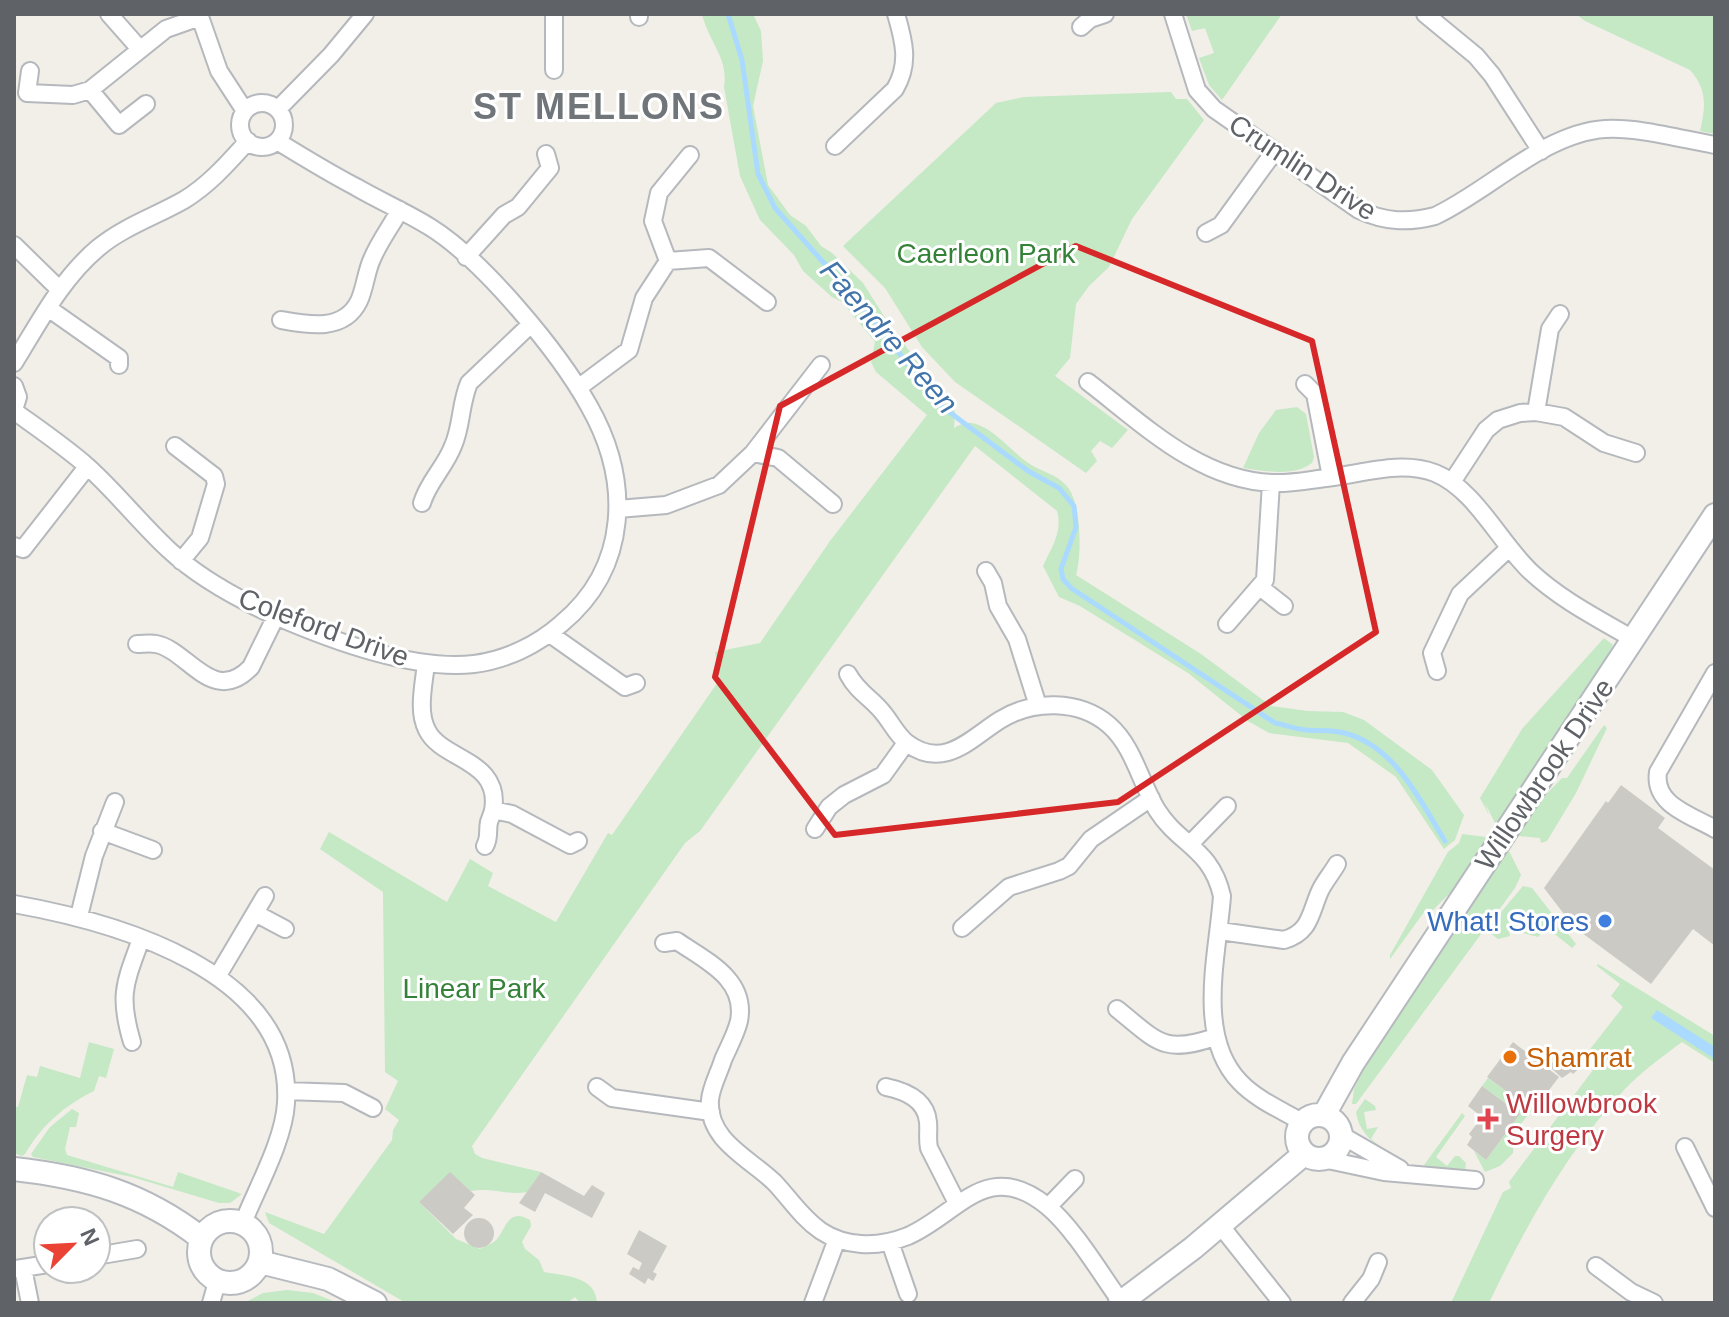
<svg xmlns="http://www.w3.org/2000/svg" width="1729" height="1317" font-family="Arial,sans-serif">
  <style>
    .green { fill: #c5e8c5 }
    .water { fill: #aadaff }
    .lines { fill: none; stroke-linecap: round; stroke-linejoin: round }
    .stream { stroke: #aadaff; stroke-width: 5 }
    .building { fill: #cccac5 }
    .street-casing { stroke: #b5b8bc; stroke-width: 20 }
    .secondary-casing { stroke: #b6babf; stroke-width: 26 }
    .street { stroke: #fff; stroke-width: 16 }
    .secondary { stroke: #fff; stroke-width: 22 }
    .marked { fill: none; stroke: #d62828; stroke-width: 6; stroke-linejoin: round }
    .shop-dot { fill: #3f7fe0; stroke: #fff; stroke-width: 3 }
    .food-dot { fill: #e8710a; stroke: #fff; stroke-width: 3 }
    .health-dot { fill: #e0444e; stroke: #fff; stroke-width: 3 }
    .labels { text-anchor: middle; stroke-width: 6; stroke-linejoin: round; paint-order: stroke }
    .street-label { font-size: 28px; fill: #5f6368; stroke: #fff }
    .park-label { font-size: 28px; fill: #348238; stroke: #fff }
    .shop-label { font-size: 28px; fill: #366cbe; stroke: #fff; text-anchor: end }
    .food-label { font-size: 28px; fill: #c56008; stroke: #fff; text-anchor: start }
    .health-label { font-size: 28px; fill: #be3a42; stroke: #fff; text-anchor: start }
    .water-label { font-size: 30px; font-style: italic; fill: #4174aa; stroke: #fff }
    .district-label { font-size: 36px; font-weight: bold; letter-spacing: 2px; fill: #70757a; stroke: #fff }
  </style>
  <rect width="100%" height="100%" fill="#f1efe8"/>
  <path class="green" d="M702 14H753L761 31 763 61 753 106 768 185 790 215 806 226 821 246 832 253 863 283 889 324 955 412 954 428C960 425 965 422 972 423 996 428 1012 454 1033 466 1046 473 1060 476 1069 489 1081 507 1082 554 1076 575L1201 654 1271 706 1308 711 1343 712 1364 720 1432 770 1464 815 1455 840 1444 849 1396 777 1348 743 1269 733 1248 721 1188 673 1080 606 1059 597 1043 566C1051 548 1063 532 1057 511L975 446 700 831 685 843 472 1146 475 1154 482 1158 541 1172 527 1192C507 1196 494 1187 471 1191L450 1173 419 1202 456 1239 480 1249C485 1246 493 1244 497 1239 507 1226 509 1208 530 1220L531 1226 522 1242 525 1249 539 1260 544 1272C565 1276 596 1276 597 1303H580L575 1297 567 1303H406L269 1223 265 1212 324 1234 392 1140 393 1130 399 1120 385 1109 398 1081 385 1072 383 892 320 849 329 832 447 902 470 859 493 873 488 886 556 922 608 833 612 835 720 679 715 652 760 643 830 541 927 415 876 372 871 362 875 342 842 302 832 297 803 271 794 255 760 220 740 176 724 87C729 58 708 41 702 14Z
    M1186 14H1282L1222 100 1209 85 1199 58 1214 53 1205 28 1192 31Z
    M1576 14H1715V134L1700 131C1706 106 1707 89 1690 70L1585 21Z
    M1171 92 1176 99H1187L1204 120 1132 219 1109 267 1089 286 1076 304 1070 358 1055 376 1128 430 1112 448 1100 441 1091 451 1097 461 1086 473 955 382 922 347 885 288 843 246 996 103 1024 97Z
    M1297 407 1306 414 1314 457 1312 463C1294 477 1264 471 1243 468L1259 433 1276 410Z
    M1604 638 1613 645 1594 680 1462 881 1432 911 1427 908 1390 959V955L1448 852 1459 843 1462 834 1486 837 1495 823 1485 803 1489 815 1480 798 1522 729Z
    M1604 725 1607 728 1576 793 1547 841 1541 843 1540 838 1519 836 1509 851 1521 875 1515 888 1356 1104H1352L1354 1089 1362 1073 1530 811 1562 778H1567Z
    M1523 886 1532 888 1576 944 1572 948 1546 927 1538 937 1523 933 1521 922 1508 924 1510 936 1498 939 1489 932 1491 924Z
    M1598 964 1715 1036V1063L1682 1042C1662 1057 1642 1071 1625 1089 1567 1151 1525 1227 1489 1303H1451L1503 1192 1511 1188 1509 1182 1593 1070 1583 1058 1623 1007 1611 996 1620 984 1597 966Z
    M89 1042 114 1049 106 1078 99 1076 94 1091C64 1106 43 1124 25 1154L22 1156 14 1153V1107H18L27 1075 37 1077 40 1066 80 1078Z
    M1488 1078 1532 1110 1515 1131 1513 1153 1500 1166 1485 1172 1474 1151 1486 1160 1520 1114 1482 1086Z
    M1365 1099 1375 1106 1376 1110 1364 1112 1367 1129 1378 1127 1371 1139 1390 1155C1374 1143 1359 1133 1356 1112Z
    M72 1109 79 1113 76 1127H70L65 1149 67 1155 173 1187 178 1172 242 1194 230 1203H219L132 1177 33 1157 31 1154 50 1127Z
    M1462 1113 1465 1116 1436 1157 1447 1166 1455 1156H1459L1466 1163 1465 1172 1428 1169 1424 1165Z
    M287 1290 313 1293 338 1303H244L263 1293Z"/>
  <path class="water" d="M1657 1010 1715 1047V1059L1651 1018Z"/>
  <g class="lines">
    <path class="stream" d="M728 14 742 60 758 174 775 208 863 307 940 405 1028 471 1059 488 1074 506 1076 527 1061 569 1063 579 1071 588 1275 723C1286 725 1296 729 1306 730 1318 731 1332 730 1344 733 1394 745 1420 800 1445 841"/>
  </g>
  <path class="building" d="M1621 785 1665 818 1658 828 1715 870V946L1693 929 1651 984 1574 927 1544 888 1606 801 1608 803Z
    M1513 1042 1559 1077 1533 1111 1487 1077Z
    M1579 1050 1586 1062 1573 1074 1571 1072 1562 1078 1548 1065Z
    M1482 1086 1520 1114 1486 1160 1467 1145 1472 1137 1469 1134 1482 1117 1468 1106Z
    M450 1172 475 1195 464 1208 473 1215 453 1234 419 1202Z
    M541 1172 584 1196 592 1185 605 1193 592 1218 545 1193 535 1212 519 1203Z
    M464 1233a15 15 0 1 1 30 0a15 15 0 1 1-30 0Z
    M639 1230 667 1246 653 1272 657 1274 653 1281 648 1278 645 1284 629 1274 633 1267 639 1270 642 1263 627 1254Z"/>
  <g class="lines">
    <g class="street-casing">
      <path id="street" d="M109 14 139 48
        M199 14 219 71 245 111
        M639 14V17
        M1173 14 1197 90 1214 109 1359 210C1385 222 1408 223 1435 216 1489 191 1544 133 1605 129 1638 127 1681 139 1715 145
        M1425 14 1476 56 1492 75 1541 151
        M1081 27 1090 19 1105 14
        M554 70V14
        M30 71 27 93 73 95 90 90 166 29 200 17
        M90 90 119 125 146 104
        M240 125a22 22 0 1 1 44 0a22 22 0 1 1-44 0Z
        M278 109 331 55 365 14
        M835 146 895 89C910 64 904 41 896 14
        M1206 233 1221 225 1274 152
        M14 245 60 290
        M466 257 504 215 518 207 550 168 546 154
        M668 261 709 258 767 302
        M48 308 119 358V365
        M281 320C308 325 344 332 359 301 365 288 366 272 372 259 379 242 391 226 400 210
        M14 363C39 323 61 279 98 248 123 227 156 216 184 200 209 185 229 162 248 141
        M1088 382C1143 424 1199 480 1272 483 1290 484 1309 480 1326 478 1362 474 1400 460 1435 473 1475 489 1500 543 1531 572 1561 600 1599 619 1633 639
        M1305 384 1315 394 1331 477
        M14 386 18 397 14 410
        M578 388 629 350 644 298 668 261 653 221 659 193 690 155
        M14 411C39 429 64 446 87 466 116 492 140 523 169 550 199 578 236 598 273 615 330 640 412 671 474 664 506 660 537 645 561 624 630 567 631 480 589 406 559 352 483 260 430 227 406 212 380 201 356 187 329 173 303 157 277 141
        M1536 412 1550 329 1560 314
        M175 446 214 476 216 484 200 538 181 561
        M753 453 778 458 833 504
        M1452 482 1486 430 1498 420 1520 413 1536 412 1564 417 1604 443 1636 453
        M422 503C428 482 445 467 453 446 462 426 460 404 469 383L530 325
        M618 509 666 505 719 485 753 453 821 365
        M14 546 23 549 87 467
        M986 571 993 583 998 606 1017 639 1038 706
        M1260 587 1284 606
        M1227 624 1265 580 1271 483
        M550 634 625 687 636 683
        M137 644C143 644 150 643 156 644 188 650 213 707 251 667L276 616
        M426 663C424 684 417 711 427 730 442 761 502 759 493 811 493 811 489 822 489 822 487 831 490 837 485 846
        M1437 671 1432 653 1460 594 1508 549
        M1715 673 1658 772C1653 805 1691 815 1715 829
        M848 674C858 693 872 698 884 714 892 724 897 735 907 743 944 771 971 738 1000 720 1032 700 1079 699 1109 725 1134 747 1140 782 1157 810 1179 845 1211 848 1222 896 1218 954 1195 1036 1240 1082 1256 1099 1281 1110 1302 1122
        M493 810 512 814 570 845 578 841
        M815 829 829 807 844 795 883 775 906 743
        M102 831 153 850
        M1191 843 1227 806
        M14 904C115 922 294 971 286 1103 284 1140 257 1188 243 1223
        M255 913 285 929
        M79 916 94 856 115 802
        M962 928 1009 887 1059 871 1069 866 1091 839 1151 798
        M1220 931 1284 940C1311 932 1310 913 1320 891 1324 882 1332 873 1337 864
        M664 943 677 941C706 961 747 979 739 1021 736 1034 728 1048 723 1060 719 1073 711 1087 710 1100 707 1141 751 1159 775 1183 790 1199 802 1218 821 1231 833 1239 846 1243 861 1244 876 1245 893 1242 908 1236 958 1214 987 1157 1047 1206 1073 1227 1101 1274 1121 1302
        M217 977 265 896
        M1117 1009C1157 1041 1163 1055 1215 1037
        M132 1042C118 995 125 983 141 939
        M597 1087 612 1098 711 1112
        M886 1087C905 1091 926 1099 928 1122 929 1131 927 1138 929 1148L957 1203
        M286 1091 344 1093 373 1108
        M1341 1135 1400 1169
        M1685 1147 1715 1208
        M1323 1159 1384 1172 1475 1180
        M1048 1207 1075 1179
        M1220 1225 1282 1303
        M890 1242 908 1294
        M96 1256 137 1249
        M1596 1266 1631 1292 1654 1303
        M23 1268 30 1303
        M16 1269 48 1264
        M211 1303 217 1282
        M813 1303 837 1239
        M1352 1303 1371 1279 1378 1262"/>
    </g>
    <g class="secondary-casing">
      <path id="secondary" d="M1297 1137a22 22 0 1 1 44 0a22 22 0 1 1-44 0Z
        M1324 1115 1353 1063 1715 515
        M14 1169C86 1177 143 1193 201 1238
        M199 1252a31 31 0 1 1 62 0a31 31 0 1 1-62 0Z
        M260 1262 328 1279 375 1303
        M1120 1303 1193 1248 1304 1154"/>
    </g>
    <use href="#street" class="street"/>
    <use href="#secondary" class="secondary"/>
  </g>
  <path class="marked" d="M1076 246 1312 341 1376 632 1118 802 835 835 715 677 780 406Z"/>
  <circle class="shop-dot" cx="1605" cy="921" r="8"/>
  <circle class="food-dot" cx="1510" cy="1057" r="8"/>
  <path class="health-dot" d="M1484 1107h8v8h8v8h-8v8h-8v-8h-8v-8h8z"/>
  <g class="labels">
    <g class="street-label">
      <text transform="translate(1303 167) rotate(33)" y="10">Crumlin Drive</text>
      <text transform="translate(324 627) rotate(20)" y="10">Coleford Drive</text>
      <text transform="translate(1544 774) rotate(-56)" y="10">Willowbrook Drive</text>
    </g>
    <g class="park-label">
      <text x="986" y="263">Caerleon Park</text>
      <text x="474" y="998">Linear Park</text>
    </g>
    <g class="shop-label">
      <text x="1589" y="931">What! Stores</text>
    </g>
    <g class="food-label">
      <text x="1526" y="1067">Shamrat</text>
    </g>
    <g class="health-label">
      <text x="1506" y="1113">Willowbrook<tspan x="1506" dy="32">Surgery</tspan></text>
    </g>
    <g class="water-label">
      <text transform="translate(889 337) rotate(49)" y="10">Faendre Reen</text>
    </g>
    <g class="district-label">
      <text x="599" y="119">ST MELLONS</text>
    </g>
  </g>
  <rect width="1729" height="1317" fill="none" stroke="#5f6368" stroke-width="32"/>
  <g transform="translate(72 1245) rotate(66)"><circle r="38" fill="#ffffff" stroke="#bfc1c3" stroke-width="2"/>
  <path d="M0-6L14 30L0 20L-14 30Z" fill="#ea4335"/>
  <text y="-12" font-size="22" font-weight="bold" text-anchor="middle" fill="#5f6368">N</text>
  </g>
</svg>
